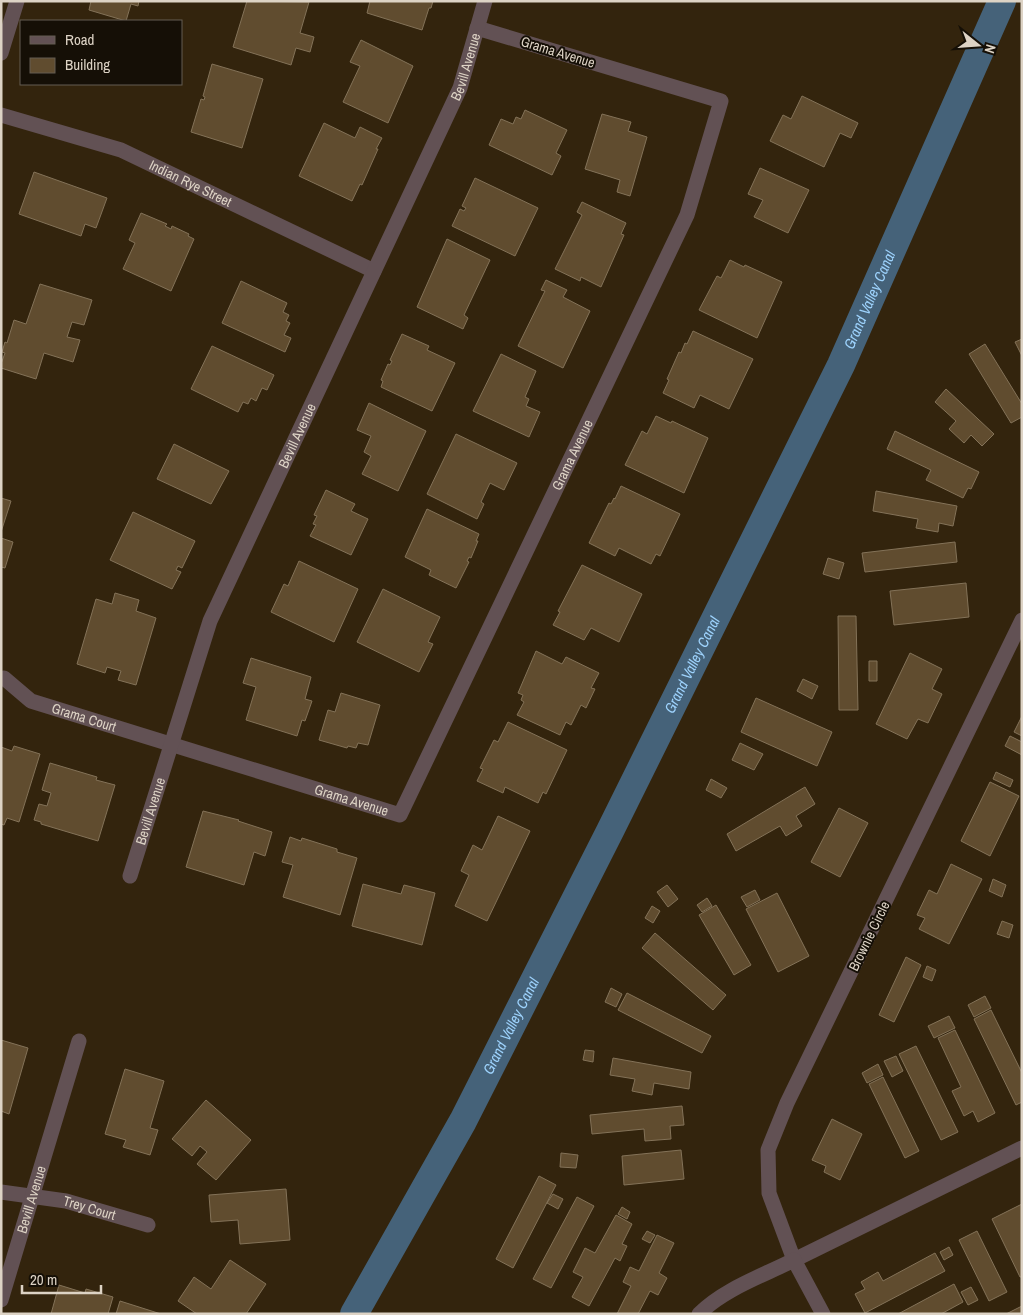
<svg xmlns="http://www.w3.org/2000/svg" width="1023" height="1315" font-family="'Archivo Narrow',sans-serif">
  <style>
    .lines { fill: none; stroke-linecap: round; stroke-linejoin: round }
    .canal { stroke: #456279; stroke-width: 28 }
    .building { fill: #604c2f; stroke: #837258 }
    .minor { stroke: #625154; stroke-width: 15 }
    .labels { text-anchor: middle; stroke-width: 4; stroke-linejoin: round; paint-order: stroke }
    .street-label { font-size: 14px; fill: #ddd3c5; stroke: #150f06 }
    .water-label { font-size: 15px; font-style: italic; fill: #9dd2fc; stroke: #150f06 }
  </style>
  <rect width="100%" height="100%" fill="#33240d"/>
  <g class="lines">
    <path class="canal" id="s1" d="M354 1314 463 1121 610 831 841 365 1002 1"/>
  </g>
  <path class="building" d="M91 1H139L138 6 131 4 126 21 89 10Z
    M247 1 309 2 300 33 314 37 310 52 296 48 291 65 233 47Z
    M370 1H433L431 8H429L422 30 367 13Z
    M361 40 413 66 388 123 343 102 360 66 350 62Z
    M212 64 263 79 242 148 191 132 201 99 204 100 205 97 203 96Z
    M802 96 858 123 851 138 840 133 824 167 770 141 783 115 791 119Z
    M525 110 567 130 556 153 561 156 552 175 489 145 501 119 513 124 516 117 521 119Z
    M602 114 631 122 628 131 647 137 630 196 617 192 620 180 585 169Z
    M324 123 355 138 360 127 382 138 376 149H378L362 185 360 184 352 201 299 176Z
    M760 168 809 190 788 233 754 217 763 200 748 194Z
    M34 172 107 198 96 228 85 224 81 236 19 214Z
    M475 178 538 208 515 256 452 226 460 209 464 211 466 208 462 206Z
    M582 202 626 223 621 234 624 235 601 287 581 277 580 281 555 269 582 215 577 212Z
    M141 213 167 224 165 226 171 229 172 226 189 234 188 236 194 239 171 291 123 269 135 243 129 240Z
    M447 239 490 260 464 315 468 318 463 329 417 307Z
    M730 260 744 267 745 265 782 282 757 338 699 310 717 276 721 278Z
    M546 280 567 290 563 297 590 311 563 368 518 346 545 291 541 290Z
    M241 281 287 303 283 312 289 315 286 321 290 323 284 335 291 338 285 352 222 323Z
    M40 284 92 300 84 325 72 322 67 337 80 340 73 362 44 353 36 379 1 368V364L5 353 2 352 5 342 7 343 14 320 26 324Z
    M693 331 753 359 729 409 700 395 694 408 663 393 669 380 667 379 679 352 681 353 685 343 687 344Z
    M402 334 429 346 427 350 455 363 432 411 381 387 383 381 381 380 388 364 390 365 392 361 390 360Z
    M1022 339V356L1015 342Z
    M985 344 1022 404V417L1011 423 969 354Z
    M212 346 274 375 267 390 262 388 256 401 251 398 248 404 243 402 238 412 191 389Z
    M501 354 536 371 525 397 529 399 526 406 540 412 529 437 473 411Z
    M946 389 994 434 982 446 971 435 964 443 949 429 956 421 935 402Z
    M369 403 426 431 398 491 362 474 371 456 364 452 371 436 357 430Z
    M656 416 671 423 672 421 708 438 684 493 625 465 642 431 647 434Z
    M895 431 979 472 971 489 968 488 963 498 926 480 931 470 887 449Z
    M456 434 517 463 504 490 490 483 481 502 484 504 477 519 427 494Z
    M174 444 229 471 211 504 157 479Z
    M621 486 680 514 660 556 656 554 651 564 619 548 615 556 589 543 609 503 611 504 614 498 615 499Z
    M326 490 355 504 351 511 368 519 351 555 310 536 316 525 313 524 317 516 314 515Z
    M876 491 957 506 953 526 939 523 938 532 916 528 918 519 873 511Z
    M1 498 11 501 1 532Z
    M427 509 479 534 476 541H478L471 558 469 557 467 561 469 562 456 588 429 575 431 570 405 557Z
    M133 512 195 541 182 568 178 566 176 570 181 572 172 589 110 560Z
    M1 538 13 542 5 568 1 567Z
    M955 542 957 562 865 572 862 553Z
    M828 558 844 563 839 579 823 574Z
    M299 561 358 589 334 642 271 612 284 584 288 586Z
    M582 565 642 594 619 642 591 628 584 640 553 625 560 612 558 611Z
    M966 583 969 617 894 625 890 591Z
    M383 589 440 617 428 642 433 644 419 672 357 642Z
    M115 593 139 600 136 611 156 618 136 685 118 680 121 671 107 667 105 673 77 664 96 599 112 604Z
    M838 616H856L858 710H839Z
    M536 651 562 664 566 657 599 673 591 688 595 689 586 708 581 705 571 725 566 722 560 735 517 715 524 702 521 700 523 695 518 693Z
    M910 653 942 669 932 689 942 694 928 723 918 719 907 739 876 724Z
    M251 658 311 677 305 699 312 701 305 721 302 720 297 736 246 720 256 687 243 683Z
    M869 661H877V681H869Z
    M803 679 818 686 812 699 797 691Z
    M341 693 380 705 368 745 358 743 356 748 348 746 347 748 319 740 328 710 335 712Z
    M756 698 832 732 817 766 741 732Z
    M1022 716V736L1014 732Z
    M508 722 567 750 546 794 543 792 538 803 505 787 503 793 477 781 483 769 480 768 494 740 498 742Z
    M1010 736 1022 742V755L1005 746Z
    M740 743 763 754 754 770 732 760Z
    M14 746 40 754 19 822 7 818 4 825 1 824V747L12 751Z
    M50 763 97 777 96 780 115 785 98 841 41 824V822L34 820 39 804 47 806 51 793 42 790Z
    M996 772 1013 780 1010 787 993 779Z
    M711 779 727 788 721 798 706 790Z
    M990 782 1019 796 990 856 961 841Z
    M805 787 815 804 796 816 802 826 786 836 780 826 736 851 727 834Z
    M839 808 868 823 840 877 811 862Z
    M203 811 239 820 238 821 272 832 265 856 254 852 244 885 186 867Z
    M498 816 530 831 487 921 455 906 469 875 461 871 473 845 482 850Z
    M290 837 301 841 302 838 337 849V852L357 858 340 915 283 897 293 865 282 862Z
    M951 864 982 879 949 944 919 929 925 918 917 915 929 890 937 894Z
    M993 879 1006 885 1002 897 989 891Z
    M363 884 401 894 404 885 435 893 422 945 352 926Z
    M667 885 678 899 668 907 657 892Z
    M755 890 760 900 747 907 741 897Z
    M777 893 809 956 778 972 746 909Z
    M707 898 712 906 702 912 697 905Z
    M716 905 751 965 734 975 699 915Z
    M652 906 660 911 653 923 645 918Z
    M1002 921 1013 925 1009 938 997 934Z
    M655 933 726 995 713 1010 642 948Z
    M906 957 921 965 894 1022 879 1015Z
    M927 966 936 970 932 981 923 977Z
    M611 988 622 994 616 1007 605 1002Z
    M627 993 711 1036 702 1053 618 1010Z
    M985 996 991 1008 974 1017 968 1005Z
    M991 1010 1022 1073V1102L1016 1105 974 1019Z
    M949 1016 955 1028 934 1038 928 1026Z
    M955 1030 995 1113 978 1122 973 1111 964 1116 952 1091 961 1087 938 1038Z
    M1 1040 28 1048 9 1114 1 1111Z
    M916 1046 958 1132 941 1140 899 1054Z
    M585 1050 594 1051 593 1062 583 1060Z
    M896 1056 903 1071 892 1077 884 1061Z
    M613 1058 691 1072 689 1089 654 1083 652 1095 632 1091 635 1079 610 1075Z
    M878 1064 883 1075 867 1083 862 1073Z
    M125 1069 164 1081 150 1128 158 1130 150 1155 123 1147 126 1140 105 1134Z
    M883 1077 919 1151 905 1158 869 1084Z
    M206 1100 251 1140 216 1180 197 1164 207 1152 200 1146 192 1156 172 1139Z
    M682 1106 684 1125 670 1126 671 1139 645 1141 644 1129 592 1134 590 1115Z
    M832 1119 862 1134 840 1180 824 1172 826 1166 812 1160Z
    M681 1150 684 1179 624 1185 622 1156Z
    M561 1153 578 1155 576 1168 560 1167Z
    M539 1176 556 1185 513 1268 496 1259Z
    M286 1189 290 1240 240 1244 238 1220 211 1222 209 1195Z
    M553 1194 563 1199 558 1209 547 1203Z
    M577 1197 594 1206 551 1288 533 1279Z
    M1022 1204V1277H1020L992 1219Z
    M622 1207 630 1212 627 1219 618 1214Z
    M616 1215 632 1224 622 1244 627 1246 620 1261 615 1258 589 1306 572 1297 583 1277 573 1272 585 1248 595 1253Z
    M647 1231 655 1235 650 1243 642 1239Z
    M977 1231 1007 1292 989 1301 959 1240Z
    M657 1235 674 1243 659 1273 667 1278 658 1295 650 1291 638 1314H617L631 1286 623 1282 630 1267 639 1271Z
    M949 1247 953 1255 944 1260 940 1252Z
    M935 1253 945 1271 865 1313 855 1294 865 1289 861 1282 878 1272 883 1281Z
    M230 1260 266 1284 246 1314H197L178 1301 194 1277 211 1289Z
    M954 1284 963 1302 941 1314H898Z
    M59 1285 85 1293 86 1289 113 1297 108 1314H51Z
    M971 1287 978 1300 968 1305 961 1292Z
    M120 1301 161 1314H116Z
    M1022 1306V1314H1006Z"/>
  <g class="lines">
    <g class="minor">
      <path d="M1 53 17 1"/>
      <path id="s2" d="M1 115 121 150 374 271"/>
      <path d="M1022 620 787 1103 768 1150 769 1193 794 1260 1022 1148"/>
      <path id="s3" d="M4 678 31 701 400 815 687 215 721 101 477 28"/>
      <path id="s4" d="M130 876 210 621 460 88 485 1"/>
      <path id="s5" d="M1 1192 66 1201 148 1225"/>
      <path id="s6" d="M1 1300 79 1041"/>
      <path d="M699 1314C724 1289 762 1276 794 1260L823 1314"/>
    </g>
  </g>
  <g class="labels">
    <g class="street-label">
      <text transform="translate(558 52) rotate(17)" y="5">Grama Avenue</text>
      <text dy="5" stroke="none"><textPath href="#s4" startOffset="878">Bevill Avenue</textPath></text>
      <text dy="5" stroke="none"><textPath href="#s2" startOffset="202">Indian Rye Street</textPath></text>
      <text dy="5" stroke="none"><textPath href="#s4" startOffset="472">Bevill Avenue</textPath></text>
      <text dy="5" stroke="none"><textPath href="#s3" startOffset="821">Grama Avenue</textPath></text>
      <text dy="5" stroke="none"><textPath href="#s3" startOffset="91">Grama Court</textPath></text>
      <text dy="5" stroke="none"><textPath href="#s3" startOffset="371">Grama Avenue</textPath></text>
      <text dy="5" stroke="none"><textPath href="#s4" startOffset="68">Bevill Avenue</textPath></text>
      <text transform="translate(869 936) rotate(-64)" y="5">Brownie Circle</text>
      <text dy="5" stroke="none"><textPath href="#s6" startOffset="105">Bevill Avenue</textPath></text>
      <text dy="5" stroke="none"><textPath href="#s5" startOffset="90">Trey Court</textPath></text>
    </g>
    <g class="water-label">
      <text dy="5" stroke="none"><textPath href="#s1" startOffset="1138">Grand Valley Canal</textPath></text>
      <text dy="5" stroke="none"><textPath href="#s1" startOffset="732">Grand Valley Canal</textPath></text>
      <text dy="5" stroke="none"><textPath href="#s1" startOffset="328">Grand Valley Canal</textPath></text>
    </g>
  </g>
  <rect width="1023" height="1315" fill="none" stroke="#ddd3c5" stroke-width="5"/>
  <rect x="20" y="20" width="162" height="65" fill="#150f06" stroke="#655d52"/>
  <rect x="30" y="36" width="25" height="8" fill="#625154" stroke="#655d52"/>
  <text x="65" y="45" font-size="15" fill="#ddd3c5">Road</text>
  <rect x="30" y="58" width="25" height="15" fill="#604c2f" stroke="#655d52"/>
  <text x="65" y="70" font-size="15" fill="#ddd3c5">Building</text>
  <g transform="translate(978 45) rotate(107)" stroke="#150f06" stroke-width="4" paint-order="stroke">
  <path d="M0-4L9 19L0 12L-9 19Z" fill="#ddd3c5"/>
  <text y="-8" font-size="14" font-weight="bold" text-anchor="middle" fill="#ddd3c5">N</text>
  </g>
  <path d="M22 1285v8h79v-8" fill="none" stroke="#ddd3c5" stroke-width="2.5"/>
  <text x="30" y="1285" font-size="15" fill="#ddd3c5" stroke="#150f06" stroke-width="4" paint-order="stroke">20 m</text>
</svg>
